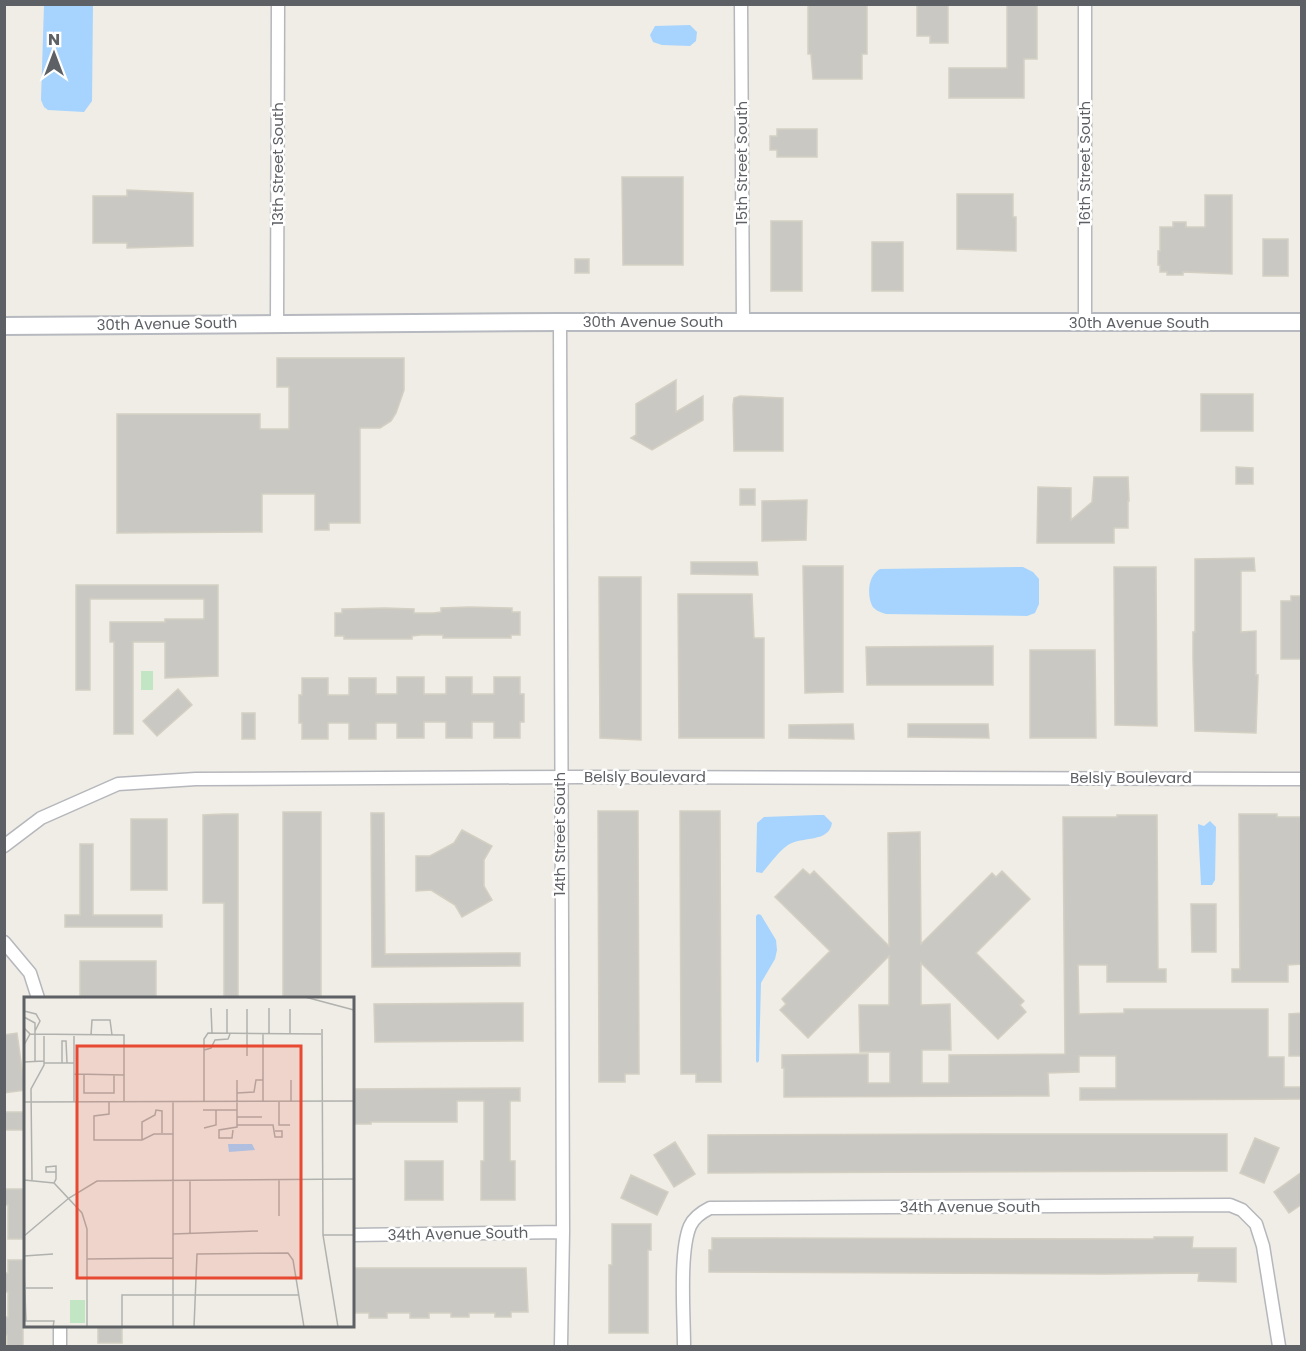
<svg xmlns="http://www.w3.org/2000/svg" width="1306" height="1351" font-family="Poppins,sans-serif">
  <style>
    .green { fill: #c2e6c4 }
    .water { fill: #a6d4fe }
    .building { fill: #cac8c2; stroke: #d4cfc3; stroke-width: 1.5 }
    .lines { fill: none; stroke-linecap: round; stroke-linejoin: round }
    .street-casing { stroke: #b5b7bc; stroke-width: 15 }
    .secondary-casing { stroke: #b6b9bf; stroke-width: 20 }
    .street { stroke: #fff; stroke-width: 12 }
    .secondary { stroke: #fff; stroke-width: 16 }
    .labels { text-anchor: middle; stroke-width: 5; stroke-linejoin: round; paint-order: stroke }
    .street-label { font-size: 15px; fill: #5d6065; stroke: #fff }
    .inset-road { fill: none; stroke: #b1b1ae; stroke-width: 1.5 }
    .view { fill: #e84932; fill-opacity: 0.15; stroke: #e84932; stroke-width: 3 }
    .inset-edge { fill: none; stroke: #5d6065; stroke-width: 3 }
  </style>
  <rect width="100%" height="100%" fill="#efede5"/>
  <path class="green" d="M141 671H153V690H141Z"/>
  <path class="water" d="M44 5H93L92 101 84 112 48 110 44 107 41 100Z
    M690 25 697 32 696 41 690 46 662 45 653 42 650 35 655 26Z
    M1023 567 1033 572 1039 579V604L1035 613 1027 616 886 614C880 612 873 610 871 603 867 591 869 575 880 569Z
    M817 815H824L832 823C829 843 802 836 788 845 778 852 770 864 762 873L756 872 757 823 764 817Z
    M1210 821 1216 827 1215 880 1212 885H1201L1198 824 1204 826Z
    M758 914 761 915 776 940 777 950 775 959 761 983 759 1061 757 1063 756 1061V916Z"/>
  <path class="building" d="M808 4H867V54H862V79H813L811 54H808Z
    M917 4H948V43H930V36H917Z
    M1007 4H1037V59H1024V98H949V68H1007Z
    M777 129H817V157H777V150H770V136H777Z
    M622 177H683V265H623Z
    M127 190 193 193V246L127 248V243H93V196H127Z
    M957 194H1013V217H1016V251L957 249Z
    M1205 195H1232V274L1183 272V275H1167V272H1160V265H1158V251H1160V227H1173V222H1186V227H1205Z
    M771 221H802V291H771Z
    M1263 239H1288V276H1263Z
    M872 242H903V291H872Z
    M575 259H589V273H575Z
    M277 358H404V390L396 413 391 421 380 428H360V523H329V530H315V494H262V532L117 533V414H260V429H289V387H277Z
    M676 380V412L703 396V420L652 450 631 438 636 435V404Z
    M1201 394H1253V431H1201Z
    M740 396 783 398V451H734L733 405 734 398Z
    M1236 467 1253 468V484H1236Z
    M1094 477H1128L1129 501H1128V528H1114V543H1037L1038 487 1071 488V520L1092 502Z
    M740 489H755V505H740Z
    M807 500 806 540 762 541V501Z
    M1254 558 1255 571H1241V632L1256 631V675H1258L1256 733 1195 731 1193 658V632H1195V559Z
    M691 562H757L758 575 691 574Z
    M803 566H843V692L805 693Z
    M1114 567H1156L1157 726 1115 725Z
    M599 577H641V740L600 738Z
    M76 585H218V676L165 678V642H133V734H114V642H110V622H165V619H204V599H90V690H76Z
    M678 594H752L754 638H764V738H679Z
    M1291 596H1302V659H1281V601H1291Z
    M469 607 512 608V612H520V635H511V638H443V635H421L412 636V639H344V636H335V613H342V609L385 608 414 609V613H434L441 612V608Z
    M993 646V685H867L866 647Z
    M1030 650H1095L1096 738H1030Z
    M397 677H424V694H446V677H472V694H494V677H520V694H524V722H520V738H494V722H472V738H446V722H424V738H397V723H376V739H349V723H328V739H302V723H299V695H302V678H328V695H349V678H376V694H397Z
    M178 689 192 705 157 736 143 721Z
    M242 713H255V739H242Z
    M853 724 854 739 789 738V725Z
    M908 724H988L989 738 908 737Z
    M598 811H638L639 1074H625V1082H599Z
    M680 811H720L721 1082H696V1074H681Z
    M283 812H321V999H283Z
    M371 813H384L385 954 520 953V966L372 967Z
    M224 814H238V999H224V903H203V815Z
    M1239 814H1277V817H1302V964L1288 965V982H1232V969H1240Z
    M1117 815H1157L1158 969H1166V982H1107V965H1078L1079 1014 1124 1013V1009H1268V1057H1284V1087H1302V1099L1080 1100V1088H1116V1056H1079V1072L1048 1073 1049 1096 784 1097V1068H782V1055L868 1054V1083H890V1052H860L859 1005H889V956L808 1038 780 1010 786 1004 782 999 830 951 775 897 803 869 810 875 814 871 889 946 888 833 920 832 921 944 992 873 996 877 1002 871 1030 899 976 953 1024 1001 1020 1005 1026 1012 998 1039 921 963V1005L950 1004 951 1050H922V1083H949V1055L1065 1054 1063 817H1117Z
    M131 819H167V890H131Z
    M462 830 492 846 484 860V886L492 900 462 917 455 905 431 890 416 891V856H430L454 843Z
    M80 844H93V915H162V927H65V915H80Z
    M1191 904H1216V952H1192Z
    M80 961H156V997H80Z
    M523 1003V1041L375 1042 374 1004Z
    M1302 1013V1056H1289V1014Z
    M17 1033 25 1090 4 1093V1035Z
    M520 1088V1101H510V1161H515V1200H481V1161H484V1101H457V1122H371V1124H352V1089Z
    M4 1112H24V1130H4Z
    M992 1134H1227V1171L708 1173V1135Z
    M1255 1138 1279 1148 1264 1183 1240 1173Z
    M675 1142 695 1174 674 1187 654 1155Z
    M405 1161H443V1200H405Z
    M1302 1172V1204L1289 1213 1274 1192Z
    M631 1175 668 1192 657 1215 621 1198Z
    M4 1189H23V1239H8V1205H4Z
    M612 1224H651V1250H648V1333H609V1265H612Z
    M1154 1237H1193L1192 1248H1236V1282L1198 1281 1199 1273 1104 1274 709 1272V1250H712V1238L1154 1239Z
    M8 1260H23V1347H7V1335H4V1317H8V1292H4V1273H8Z
    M352 1268H526L528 1312H511V1317H495V1313H469V1317H451V1313H429V1318H410V1313H387V1318H369V1313H352Z
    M98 1326H122V1343H98Z"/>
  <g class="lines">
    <g class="street-casing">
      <path id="street" d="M741 4 743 322
        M1085 4V322
        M560 322 563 1232 561 1346
        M277 323 278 4
        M4 846 41 818 118 784 196 779 580 777 1302 779
        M4 942 30 973 38 998
        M352 1235 563 1232
        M60 1326V1346
        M684 1346C684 1316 679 1252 690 1226 694 1217 702 1212 710 1208L1230 1205 1242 1210 1256 1224 1263 1246 1279 1346"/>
    </g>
    <g class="secondary-casing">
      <path id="secondary" d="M4 326 560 322H1302"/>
    </g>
    <use href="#street" class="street"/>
    <use href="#secondary" class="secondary"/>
  </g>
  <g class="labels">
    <g class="street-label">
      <text transform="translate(742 163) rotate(-90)" y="5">15th Street South</text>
      <text transform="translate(1085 163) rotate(-90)" y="5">16th Street South</text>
      <text transform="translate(278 164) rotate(-90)" y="5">13th Street South</text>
      <text x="653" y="327">30th Avenue South</text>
      <text x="1139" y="328">30th Avenue South</text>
      <text transform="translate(167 324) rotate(-1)" y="5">30th Avenue South</text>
      <text x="645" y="782">Belsly Boulevard</text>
      <text x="1131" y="783">Belsly Boulevard</text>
      <text transform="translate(560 834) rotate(-90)" y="5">14th Street South</text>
      <text x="970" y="1212">34th Avenue South</text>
      <text transform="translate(458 1234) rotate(-1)" y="5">34th Avenue South</text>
    </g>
  </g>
  <g transform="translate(24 997)">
    <rect width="330" height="330" fill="#efede5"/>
    <path d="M46 303H61V326H46Z" fill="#c2e6c4"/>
    <path d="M204 147H228L231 153 205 155Z" fill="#a6d4fe"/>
    <path class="inset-road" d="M281 0 330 13M187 11 188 36M266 12V37M0 14 12 17 16 24 11 34M0 20 11 26V64M0 31 6 37 0 48M298 32 299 238 314 330M6 37 100 38V105M203 37V12M239 37V104M245 37V11M67 38 68 23H86L88 38M180 53 187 51 191 43 204 42 206 37M223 59V12M0 65 20 64M20 66H50M38 66V44H42L43 66M50 77 100 78M60 78V96H90V78M267 83V105M213 96 230 95 232 83H239M180 104V42L184 36 297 37M0 105 330 104M50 105V39M85 105V117L70 119V143H118L130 137H149M255 105V128H266M179 113H213M213 120H238M213 128H249L251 140H258V134H251M180 131 192 128V113M209 133 208 141H195V133L213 130V83M118 143V125L131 118 132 113 138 114V136M0 183 30 186 58 216 63 232V330M8 183 7 92 20 68V39M255 183V219M30 186 32 182V169L22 170V175H32M149 237 234 234M166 237V183M299 238H330M0 239 45 201 73 184 330 182M0 259 29 257M63 262 149 261M0 272 2 324M2 291H29M0 324H30L29 330M98 330V298H274M149 330V104M170 330 173 257 264 256 269 263 280 330"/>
    <path class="view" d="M53 49H277V281H53Z"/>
    <rect width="330" height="330" class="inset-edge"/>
  </g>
  <rect width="1306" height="1351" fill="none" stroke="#5d6065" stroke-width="12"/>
  <g transform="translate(54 54)" stroke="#ffffff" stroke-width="4.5" paint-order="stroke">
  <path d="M0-4.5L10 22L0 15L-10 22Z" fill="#5d6065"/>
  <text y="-9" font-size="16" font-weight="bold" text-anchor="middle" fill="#5d6065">N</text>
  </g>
</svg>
